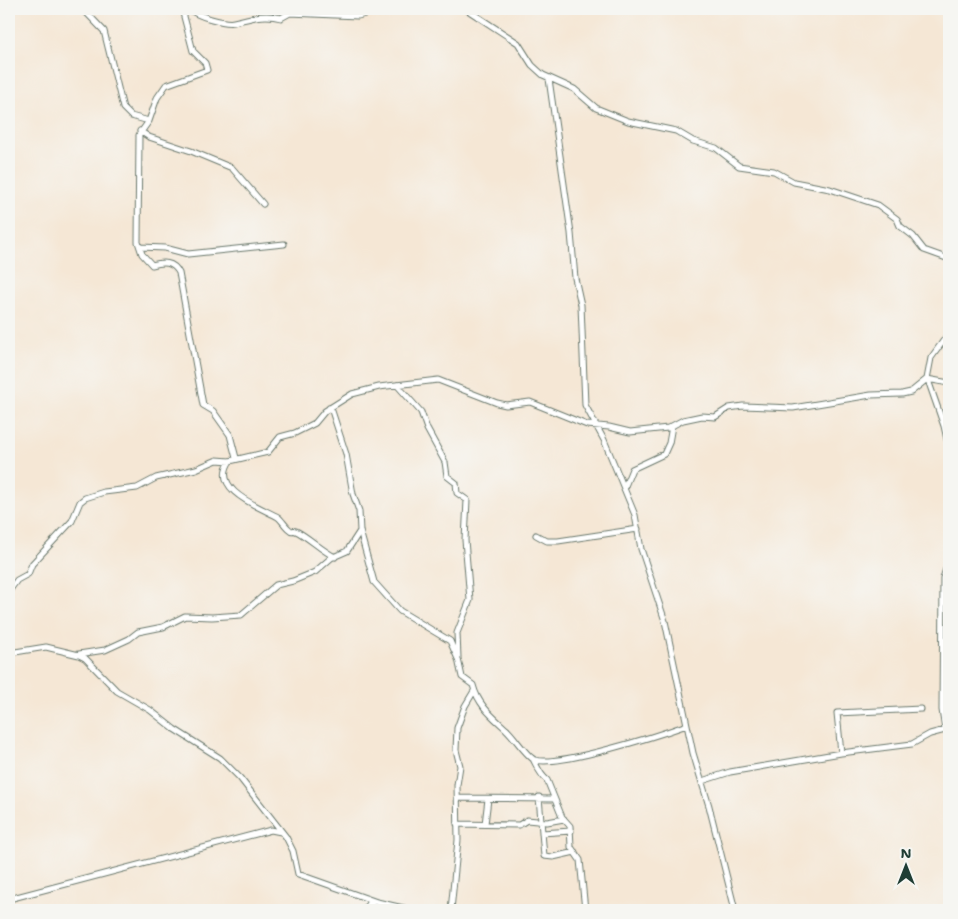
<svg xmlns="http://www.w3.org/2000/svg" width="958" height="919" font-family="'Shantell Sans',sans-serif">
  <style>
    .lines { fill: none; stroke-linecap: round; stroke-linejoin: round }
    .minor-casing { stroke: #6a786c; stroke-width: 7 }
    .minor { stroke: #fff; stroke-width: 5 }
  </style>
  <rect width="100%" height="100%" fill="#f6f6f2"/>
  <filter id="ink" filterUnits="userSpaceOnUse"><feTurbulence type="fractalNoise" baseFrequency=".02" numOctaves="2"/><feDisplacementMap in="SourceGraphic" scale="10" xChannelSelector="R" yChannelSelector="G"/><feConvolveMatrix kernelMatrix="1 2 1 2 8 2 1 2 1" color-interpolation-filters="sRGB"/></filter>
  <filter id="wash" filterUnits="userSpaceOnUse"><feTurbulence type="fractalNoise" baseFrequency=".0096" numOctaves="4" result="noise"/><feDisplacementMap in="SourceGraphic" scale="20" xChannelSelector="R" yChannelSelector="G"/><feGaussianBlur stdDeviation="1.12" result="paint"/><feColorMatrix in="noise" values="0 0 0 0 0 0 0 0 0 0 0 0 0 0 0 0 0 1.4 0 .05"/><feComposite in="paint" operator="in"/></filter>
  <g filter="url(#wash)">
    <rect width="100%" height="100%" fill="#f5e7d5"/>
  </g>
  <g filter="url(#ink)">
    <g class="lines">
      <g class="minor-casing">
        <path id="minor" d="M83 9 104 31 123 108 131 116 149 121
          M182 9 193 51 205 63 207 70 166 85 157 98 149 121 139 135 138 242 142 254 152 265C163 262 173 261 179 273L203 405 213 411 230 435 236 458
          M190 9C195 16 226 24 234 22 251 18 264 13 281 18L290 13 358 16 383 9
          M466 9 518 43 532 65 543 75 574 89 596 108 628 121 676 131 693 141 716 148 739 166 774 171 794 182 830 189 878 205 897 219 900 226 913 236 924 250 949 259
          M549 79 571 233 575 278 581 305 585 405 604 440 635 515 641 549 665 621 693 753 709 806 735 910
          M140 131 149 137 191 151 232 168 263 204
          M140 247 165 248 188 254 284 244
          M927 379 949 383
          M928 380 944 426 949 448
          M397 385 421 412 427 429 445 462 447 476 456 483 457 493 467 500 465 540 470 600 457 633 458 658
          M329 408 332 411 346 454 353 494 359 511 360 531 374 582 400 611 450 641 458 659 462 677 473 685C478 705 492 716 506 729 514 736 527 757 535 760 559 767 659 735 687 725
          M230 461C210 490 260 507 278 517 282 520 285 526 289 529 293 533 291 529 296 531 307 536 322 551 335 557
          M625 486 632 469 664 454 669 443 672 426
          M536 535 547 541H558L638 529
          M9 591 17 580 28 574 32 564 72 521 80 502 85 498 104 492 137 488 156 478 196 469 217 460 230 461 268 452 280 437 295 433 315 423 325 411 352 394 379 387 438 380 497 403 506 405 530 402 587 425 609 427 630 432 668 428 683 420 702 416 715 417 729 408 743 406 793 408 871 395 902 394 911 392 927 379 931 358 949 333
          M9 653 46 647 79 655 85 658 117 691 150 710 174 729 220 758 240 778 286 837 293 851 298 874 377 902 412 910
          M79 654 105 650 129 639 138 632 163 627 185 616 212 617 241 615 276 585 293 581 315 572 331 558 347 551 360 531
          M841 753 837 713 921 709
          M533 759C537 766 540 775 547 780L562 817 570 826 571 847 580 860 585 910
          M702 781 730 772 841 753 912 744 930 734 945 730 942 710 943 578 946 569 949 565
          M539 797 544 856 553 857 575 852
          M458 798 554 799
          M457 824 519 825 527 820 547 822 564 819
          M485 824 488 799
          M542 833 571 831
          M9 899 271 830 281 832
          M364 910 369 903 375 902
          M451 910 458 840 457 785 460 766 456 750 457 728 465 706 474 691"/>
      </g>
      <use href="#minor" class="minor"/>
    </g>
  </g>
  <rect width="958" height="919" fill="none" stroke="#f6f6f2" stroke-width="30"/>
  <g transform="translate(906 866)" stroke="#f6f6f2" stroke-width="4" paint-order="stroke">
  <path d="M0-4L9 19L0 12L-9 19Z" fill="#1f3d34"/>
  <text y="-8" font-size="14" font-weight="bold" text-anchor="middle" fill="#1f3d34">N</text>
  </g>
</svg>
